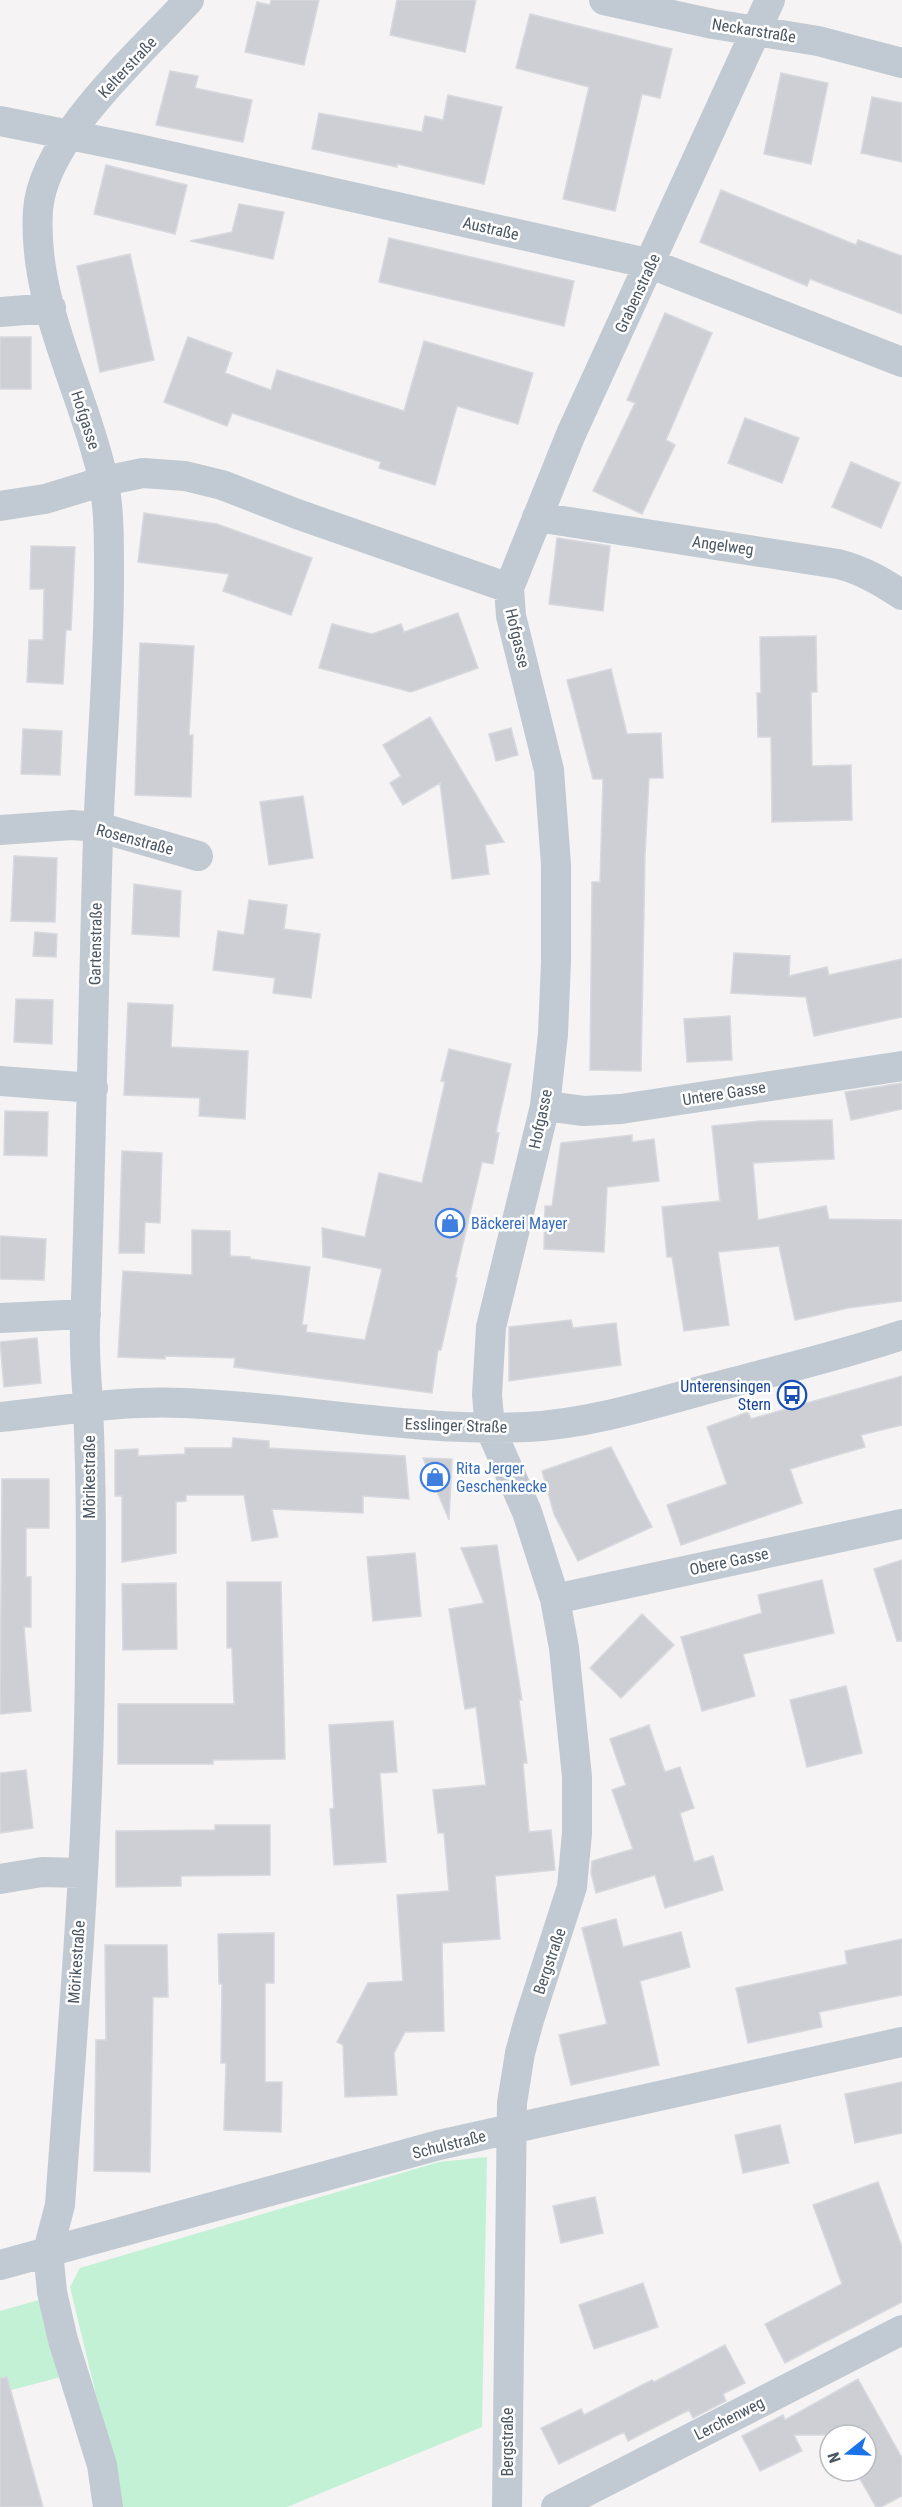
<svg xmlns="http://www.w3.org/2000/svg" width="902" height="2507" font-family="'Roboto Condensed',sans-serif">
  <style>
    .green { fill: #c3f1d5 }
    .building { fill: #cdcfd5; stroke: #d7d9de; stroke-width: 1.5 }
    .lines { fill: none; stroke-linecap: round; stroke-linejoin: round }
    .minor { stroke: #c1cad2; stroke-width: 30 }
    .labels { text-anchor: middle; stroke-width: 5; stroke-linejoin: round; paint-order: stroke }
    .street-label { font-size: 16px; fill: #4a5661; stroke: #fff }
    .shop-label { font-size: 16px; fill: #366cbe; stroke: #fff; text-anchor: start }
    .transit-label { font-size: 16px; fill: #164399; stroke: #fff; text-anchor: end }
  </style>
  <rect width="100%" height="100%" fill="#f5f3f3"/>
  <path class="green" d="M487 2157 482 2427 287 2507H123L70 2287 80 2268 439 2162Z
    M42 2299 61 2377 0 2393V2311Z"/>
  <path class="building" d="M271 0H319L304 65 245 52 257 2 270 5Z
    M397 0H476L465 52 390 35Z
    M530 14 672 49 660 98 642 94 615 211 563 199 589 87 516 68Z
    M170 71 198 76 195 88 252 100 243 142 156 125Z
    M781 73 828 83 811 164 764 154Z
    M448 95 502 107 484 184 397 164V167L312 149 319 113 422 132 425 116 443 120Z
    M872 97 902 103V162L861 153Z
    M106 165 187 185 175 234 94 214Z
    M721 190 856 245 858 240 902 256V314L810 279 807 286 700 242Z
    M239 204 284 212 273 259 190 241 232 232Z
    M389 238 574 281 564 326 379 282Z
    M130 254 154 360 100 372 77 266Z
    M665 313 712 333 666 440 675 445 642 514 593 491 635 403 627 400Z
    M0 337H31V389H0Z
    M188 337 232 353 225 373 271 390 277 370 404 411 424 341 533 373 518 424 457 406 435 485 379 468 381 462 232 413 227 426 164 402Z
    M745 418 799 438 782 483 728 463Z
    M851 462 900 483 881 528 832 507Z
    M144 513 217 524 312 558 291 615 223 591 229 574 138 562Z
    M557 538 610 546 603 611 549 604Z
    M31 546 75 547 71 630H66L63 684 27 682 29 640H43L44 589H30Z
    M458 613 478 668 411 692 319 668 332 624 372 634 401 624 404 632Z
    M816 636 817 692H811L812 766 851 765 852 820 772 822 771 737H758L757 693H761L760 637Z
    M140 643 194 646 189 735H193L191 797 135 795Z
    M611 669 627 734 661 733 663 778H649L645 855 641 1071 590 1070 592 882H600L603 779H593L567 680Z
    M430 717 504 842 485 845 489 874 452 879 440 783 403 805 390 783 401 776 383 745Z
    M511 728 518 755 496 761 489 734Z
    M23 729 62 731 60 775 21 774Z
    M303 796 313 858 269 865 260 802Z
    M14 856 57 858 55 922 11 921Z
    M134 884 181 891 179 937 132 934Z
    M249 900 287 905 284 929 320 934 311 998 273 993 275 978 213 970 218 931 244 935Z
    M35 932 57 934 56 957 33 956Z
    M734 953 790 956 789 976 827 967 829 975 902 959V1017L814 1036 806 997 731 993Z
    M16 999 53 1000 52 1044 14 1042Z
    M128 1003 173 1005 171 1047 248 1051 245 1119 199 1116 200 1098 124 1095Z
    M730 1016 732 1060 687 1062 684 1019Z
    M449 1049 511 1064 496 1132 499 1133 493 1164 482 1162 455 1278H457L441 1350H438L432 1393 234 1367 235 1358 165 1356V1359L118 1357 123 1271 192 1275V1230L230 1231V1256L250 1257V1259L310 1267 302 1325H307L306 1332 365 1340 382 1269 323 1257 322 1228 365 1237 379 1173 422 1183 445 1082 441 1081Z
    M902 1083V1109L851 1120 845 1092Z
    M5 1111 48 1112 47 1156 4 1155Z
    M832 1120 834 1159 753 1163 758 1220 826 1206 829 1219 902 1220V1301L848 1308 795 1320 779 1246 718 1252 729 1325 684 1331 672 1257H667L662 1207 720 1201 712 1126 761 1121Z
    M632 1135V1142L654 1139 659 1181 607 1187 604 1252 544 1249 545 1206H552L561 1143Z
    M122 1151 162 1153 160 1223 145 1222 144 1253H119Z
    M0 1236 46 1239 44 1280 0 1279Z
    M571 1320 573 1328 616 1323 621 1365 509 1381V1327Z
    M37 1338 41 1383 4 1387 0 1342Z
    M902 1376V1425L861 1435 865 1447 790 1469 802 1503 681 1545 667 1505 727 1484 707 1427 748 1412 751 1419Z
    M233 1438 269 1441V1448L405 1456 409 1499 363 1496V1513L272 1509 278 1537 252 1541 244 1495H186V1501L176 1502V1553L122 1562V1496H115V1450L138 1449V1456L185 1454V1448H232Z
    M611 1447 652 1527 578 1561 554 1514 542 1471Z
    M423 1458 452 1459 449 1520Z
    M2 1479H49V1528H26V1577H31V1627H24L31 1711 0 1714Z
    M497 1545 522 1700H519L527 1763H523L529 1832 551 1830 555 1870 495 1876 500 1939 442 1943 444 2031 405 2032 394 2053 397 2095 345 2097 343 2045 337 2042 368 1983 403 1981 397 1895 449 1891 444 1833H438L433 1790 486 1785 476 1707 465 1709 449 1609 484 1603 461 1548Z
    M415 1553 421 1616 373 1621 367 1557Z
    M902 1560V1641H897L874 1569Z
    M822 1580 834 1633 743 1654 755 1696 702 1711 681 1637 762 1613 758 1595Z
    M227 1582H281L285 1759 213 1760V1764H118V1704H234L232 1648H227Z
    M176 1583 177 1649 123 1650 122 1584Z
    M642 1614 674 1645 621 1698 590 1668Z
    M846 1686 862 1753 807 1767 790 1700Z
    M393 1721 397 1772 380 1773 386 1862 334 1865 330 1809 334 1808 329 1725Z
    M649 1725 665 1772 680 1767 694 1808 680 1813 694 1862 713 1856 723 1890 665 1908 655 1875 596 1893 591 1873 592 1861 633 1849 612 1790 626 1785 610 1739Z
    M26 1770 33 1828 0 1833V1773Z
    M215 1825H270V1875L181 1876V1886L116 1887V1831L215 1830Z
    M616 1919 623 1947 681 1932 690 1967 640 1981 659 2065 571 2085 559 2035 607 2024 582 1928Z
    M274 1933V1983H265V2082H282L281 2132 224 2130 226 2063H221L222 1984H219L218 1934Z
    M902 1939V1995L819 2012 822 2027 748 2043 736 1988 847 1964 845 1951Z
    M105 1945H167L168 1997H153L150 2172 94 2171 96 2040H106Z
    M902 2082V2133L855 2143 845 2094Z
    M780 2125 789 2163 743 2173 735 2135Z
    M878 2182 902 2247V2302L785 2363 765 2324 842 2284 813 2205Z
    M595 2197 603 2233 561 2243 553 2206Z
    M643 2283 658 2327 594 2349 579 2305Z
    M725 2345 745 2383 723 2394 726 2401 693 2418 689 2410 628 2441 624 2432 559 2464 541 2428 581 2409 584 2415 652 2380 654 2382Z
    M7 2377 43 2507H0V2378Z
    M858 2379 902 2458V2496L881 2507H876L860 2479 866 2475V2435H794L802 2451 760 2471 742 2436 783 2415 785 2420Z"/>
  <g class="lines">
    <path class="minor" d="M604 0 713 24 818 41 902 63
      M0 121 134 148 651 264 902 362
      M0 312 51 308
      M0 506 45 499 104 481 143 473 185 476 222 485 297 514 509 588
      M537 517 838 564C862 570 881 581 902 595
      M0 830 72 825 98 827 198 856
      M0 1081 93 1088
      M545 1106 584 1111 621 1109 902 1066
      M0 1318 86 1314
      M0 1417C60 1411 122 1400 183 1403 298 1407 412 1432 527 1427 589 1424 652 1404 711 1388 775 1371 840 1356 902 1335
      M555 1599 902 1524
      M0 1879 42 1872 82 1873
      M0 2265 439 2145 902 2042
      M108 2507 102 2465 63 2340 52 2292 48 2251 60 2205C73 2023 89 1841 90 1659 91 1575 92 1491 88 1408 87 1381 84 1355 85 1328 91 1165 93 1001 98 838 101 747 110 656 109 565 109 535 109 504 102 474 82 387 32 302 38 210 43 138 142 52 189 0
      M507 2507 512 2103 520 2053 529 2020 572 1887 577 1833V1777L564 1648 555 1599 527 1512 490 1428 487 1395 491 1327 545 1106 553 1034 556 962V865L549 770 511 616 509 588 571 434 770 0
      M556 2507 902 2330"/>
  </g>
  <defs>
    <g id="shop-ring" transform="scale(1.5)"><circle r="9.5" fill="#fff" stroke="#3f7fe0" stroke-width="1.5"/><path d="M-5-2.5h2.3a2.7 3.5 0 0 1 5.4 0H5L5.5 6h-11ZM-1.5-2.5h3a1.5 2.3 0 0 0-3 0Z" fill="#3f7fe0"/></g>
    <g id="bus-ring" transform="scale(1.5)"><circle r="9.5" fill="#fff" stroke="#1a4fb4" stroke-width="1.5"/><path d="M-5-6H5V4H4V6H2V4H-2V6H-4V4H-5ZM-3.5-4V0h7V-4ZM-3.5 1.2v1.5H-2V1.2ZM2 1.2v1.5H3.5V1.2Z" fill="#1a4fb4"/></g>
  </defs>
  <g fill-rule="evenodd">
    <use href="#shop-ring" x="450" y="1223"/>
    <use href="#bus-ring" x="792" y="1395"/>
    <use href="#shop-ring" x="435" y="1477"/>
  </g>
  <g class="labels">
    <g class="street-label">
      <text transform="translate(754 30) rotate(9)" y="6">Neckarstraße</text>
      <text transform="translate(127 67) rotate(-47)" y="6">Kelterstraße</text>
      <text transform="translate(491 228) rotate(13)" y="6">Austraße</text>
      <text transform="translate(637 293) rotate(-65)" y="6">Grabenstraße</text>
      <text transform="translate(86 420) rotate(72)" y="6">Hofgasse</text>
      <text transform="translate(723 545) rotate(8)" y="6">Angelweg</text>
      <text transform="translate(518 638) rotate(77)" y="6">Hofgasse</text>
      <text transform="translate(135 839) rotate(15)" y="6">Rosenstraße</text>
      <text transform="translate(95 944) rotate(-89)" y="6">Gartenstraße</text>
      <text transform="translate(724 1093) rotate(-9)" y="6">Untere Gasse</text>
      <text transform="translate(540 1119) rotate(-78)" y="6">Hofgasse</text>
      <text transform="translate(456 1425) rotate(2)" y="6">Esslinger Straße</text>
      <text transform="translate(89 1477) rotate(-90)" y="6">Mörikestraße</text>
      <text transform="translate(729 1561) rotate(-12)" y="6">Obere Gasse</text>
      <text transform="translate(549 1961) rotate(-71)" y="6">Bergstraße</text>
      <text transform="translate(76 1962) rotate(-86)" y="6">Mörikestraße</text>
      <text transform="translate(449 2144) rotate(-14)" y="6">Schulstraße</text>
      <text transform="translate(729 2418) rotate(-27)" y="6">Lerchenweg</text>
      <text transform="translate(507 2442) rotate(-90)" y="6">Bergstraße</text>
    </g>
    <g class="shop-label">
      <text x="471" y="1229">Bäckerei Mayer</text>
      <text x="456" y="1474">Rita Jerger<tspan x="456" dy="18">Geschenkecke</tspan></text>
    </g>
    <g class="transit-label">
      <text x="771" y="1392">Unterensingen<tspan x="771" dy="18">Stern</tspan></text>
    </g>
  </g>
  <g transform="translate(848 2453) rotate(252)"><circle r="28" fill="#ffffff" stroke="#b7bbc0" stroke-width="1.5"/>
  <path d="M0-4.5L10 22L0 15L-10 22Z" fill="#1a73e8"/>
  <text y="-9" font-size="16" font-weight="bold" text-anchor="middle" fill="#4a5661">N</text>
  </g>
</svg>
